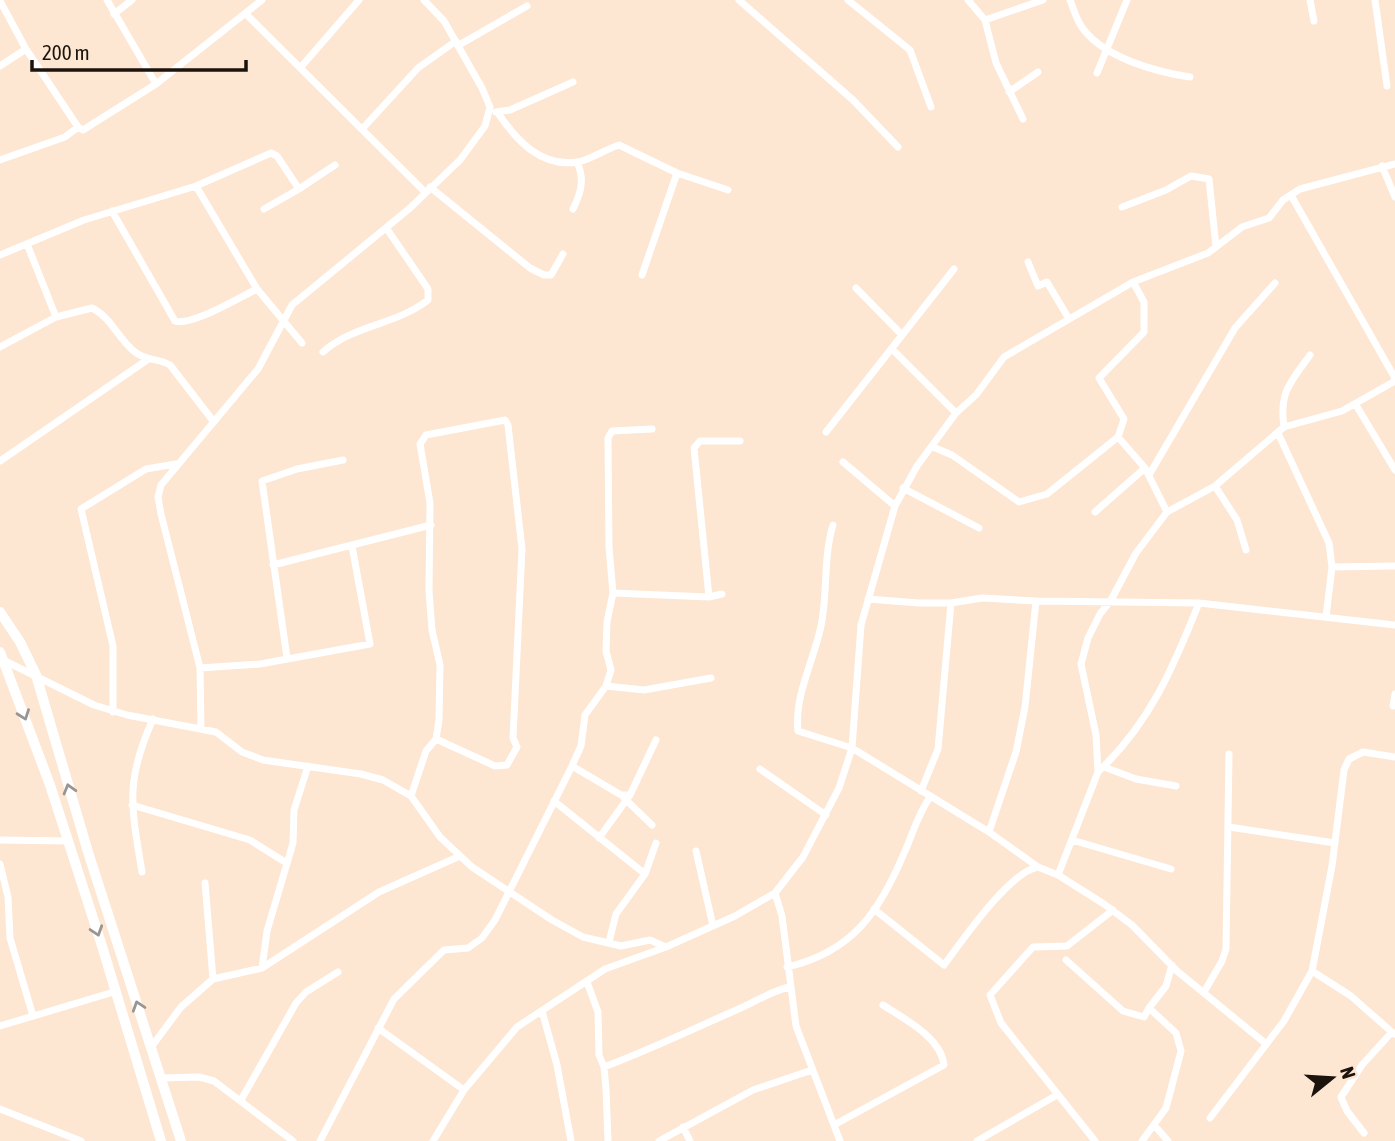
<svg xmlns="http://www.w3.org/2000/svg" width="1395" height="1141" font-family="'Asap Condensed',sans-serif">
  <style>
    .lines { fill: none; stroke-linecap: round; stroke-linejoin: round }
    .minor { stroke: #fff; stroke-width: 7 }
    .tertiary { stroke: #fff; stroke-width: 10 }
    .oneway { stroke: #989592 }
  </style>
  <rect width="100%" height="100%" fill="#fde6d2"/>
  <g class="lines">
    <path class="minor" d="M107 0 156 84
      M739 0 853 100 898 147
      M848 0 910 50 931 107
      M968 0 985 20 996 63 1023 119
      M1070 0C1074 10 1077 22 1084 30 1106 58 1156 72 1190 77
      M1310 0 1314 21
      M1375 0 1387 86
      M0 1 26 49 78 127 83 130 156 84 262 0
      M114 14 132 0
      M246 14 425 192
      M985 20 1043 0
      M459 45 527 6
      M0 66 26 49
      M301 67 359 0
      M1097 73 1127 0
      M1009 92 1038 72
      M496 112 510 110 573 82
      M498 113C516 140 541 168 578 162 592 159 606 149 619 145L677 173 728 190
      M364 127 418 68 456 41
      M0 160 65 137 78 127
      M1382 166 1395 197
      M196 186 257 289 302 343
      M430 187 530 268 544 275H551L563 254
      M299 189 335 165
      M1292 197 1395 378
      M1122 207 1166 190 1191 176 1209 179 1216 247
      M573 209C581 193 585 179 577 162
      M112 211 175 321C190 327 240 297 257 289
      M27 244 56 317
      M0 255 84 220 196 186 271 153 277 156 299 189 264 209
      M1028 262 1038 286 1047 282 1069 319
      M642 275 677 173
      M856 288 902 335
      M0 347 56 317 92 308C112 318 118 339 135 352 146 361 158 358 170 365L214 422
      M892 349 956 413
      M323 352C353 325 396 325 428 300V289L387 229
      M1356 405 1395 470
      M1284 427C1279 392 1290 383 1310 355
      M826 432 954 269
      M1278 433 1329 543 1332 567 1326 617
      M1118 437 1145 468 1167 512
      M933 447 952 455 1019 502 1047 494 1118 437 1124 419 1099 378 1144 332V302L1133 282
      M0 461 147 360
      M843 462 895 506
      M1149 475 1235 328 1275 283
      M1215 486 1237 520 1246 550
      M903 488 979 528
      M1095 512 1145 468
      M833 525C823 558 828 592 821 626 814 660 794 696 798 731L852 748 989 832 1038 867 1058 875 1104 904 1132 925 1177 971 1265 1043
      M273 565 431 525
      M1332 567 1395 566
      M613 593 709 597 722 594
      M709 597 694 448 700 441H740
      M868 599 919 603H951L982 598 1036 601 1199 603 1395 625
      M287 658 262 481 297 469 343 460
      M3 660 94 705 127 715 216 732 242 752 263 760 361 774 383 780 411 796 440 837 472 867 552 920 583 937 621 946 650 940 666 947 735 916 775 893 803 857 839 788 852 748 861 625 895 506 917 466 956 413 976 395 1004 357 1133 282 1208 253 1242 227 1269 218 1283 200 1300 189 1395 164
      M200 668 260 664 370 644 352 546
      M606 686 644 690 711 678
      M1393 706 1395 694
      M113 712V646L81 509 146 469 176 464
      M201 729 200 668 161 514 158 497 161 485 258 369 292 305 410 208 460 160 485 126 490 107 482 88 444 21 424 0
      M572 766 621 795H630L656 740
      M1104 767 1136 779 1176 786
      M760 769 826 815
      M1098 772C1150 723 1173 668 1199 603
      M921 791 938 749 951 603
      M411 796 426 751 436 739 439 720 440 665 432 630 429 591 430 503 420 444 426 435 505 420 508 425 522 549 513 738 517 747 507 765 495 766 436 739
      M624 798 652 825
      M554 801 645 874
      M132 805 250 840 285 862
      M1229 827 1335 843
      M989 832 1016 752 1025 707 1036 601
      M599 838 630 795
      M0 840 68 841
      M1072 840 1171 869
      M696 851 713 926
      M0 864 8 897 10 938 33 1016
      M142 872C131 806 125 781 153 719
      M1058 875 1098 772 1096 735 1081 664 1088 638 1100 614 1111 600 1136 553 1167 512 1215 486 1284 427 1342 411 1395 381
      M205 883 213 979
      M775 893 782 916 796 1026 840 1141
      M874 909 944 965C962 941 1009 872 1038 867
      M609 942 616 914 645 874 656 843
      M1066 960 1123 1011 1144 1017 1149 1008
      M787 967C853 952 880 911 905 851 913 833 918 814 930 797
      M262 968 267 931 293 843 294 810 308 766
      M1312 971 1351 996 1394 1034
      M587 982 598 1012 599 1055 604 1067 606 1089 608 1141
      M1204 992 1222 961 1226 949 1229 754
      M542 1011 557 1065 571 1141
      M0 1026 117 991
      M378 1028 464 1090
      M152 1046 181 1007 213 979 262 968 379 892 460 856
      M604 1067C649 1050 691 1030 734 1011 754 1003 766 993 789 987
      M162 1078 199 1077 214 1081 293 1141
      M241 1100 296 1003 306 992 338 972
      M0 1109 81 1141
      M1210 1118 1284 1021 1312 971 1332 866 1344 770 1349 759 1363 752 1395 757
      M834 1125 944 1065C941 1037 904 1019 883 1005
      M1154 1125 1168 1141
      M683 1127 690 1141
      M1364 1133 1347 1111 1341 1097 1362 1065 1392 1032
      M320 1141 394 999 444 950 468 948 482 938 495 920 572 766 581 746 585 715 606 686 611 670 606 651 607 622 613 593 609 547 608 438 612 431 652 429
      M433 1141 464 1090 517 1027 605 969 666 947
      M659 1141 753 1090 812 1070
      M977 1141 1057 1095
      M1095 1141 1001 1023 990 995 1033 947 1067 946 1113 910
      M1142 1141 1166 1108 1181 1051 1176 1033 1149 1008 1166 986 1172 965"/>
    <path class="tertiary" d="M0 612 20 642 36 675 88 852 181 1141
      M0 652 50 785 102 946 161 1141"/>
  </g>
  <defs><path id="oneway-chevron" d="M-2-3.5L2.5 0L-2 3.5" fill="none" stroke-width="1.6" stroke-linecap="round" stroke-linejoin="round" transform="scale(1.75)"/></defs>
  <g class="oneway">
    <use href="#oneway-chevron" transform="translate(24 715) rotate(70)"/>
    <use href="#oneway-chevron" transform="translate(69 789) rotate(-106)"/>
    <use href="#oneway-chevron" transform="translate(97 931) rotate(72)"/>
    <use href="#oneway-chevron" transform="translate(138 1006) rotate(-108)"/>
  </g>
  <g transform="translate(1332 1078) rotate(72)" stroke="#fde6d2" stroke-width="5" paint-order="stroke">
  <path d="M0-5L12 26L0 18L-12 26Z" fill="#1b130c"/>
  <text y="-10" font-size="19" font-weight="bold" text-anchor="middle" fill="#1b130c">N</text>
  </g>
  <path d="M32 60v10h214v-10" fill="none" stroke="#1b130c" stroke-width="3.5"/>
  <text x="42" y="60" font-size="21" fill="#1b130c" stroke="#fde6d2" stroke-width="5" paint-order="stroke">200 m</text>
</svg>
